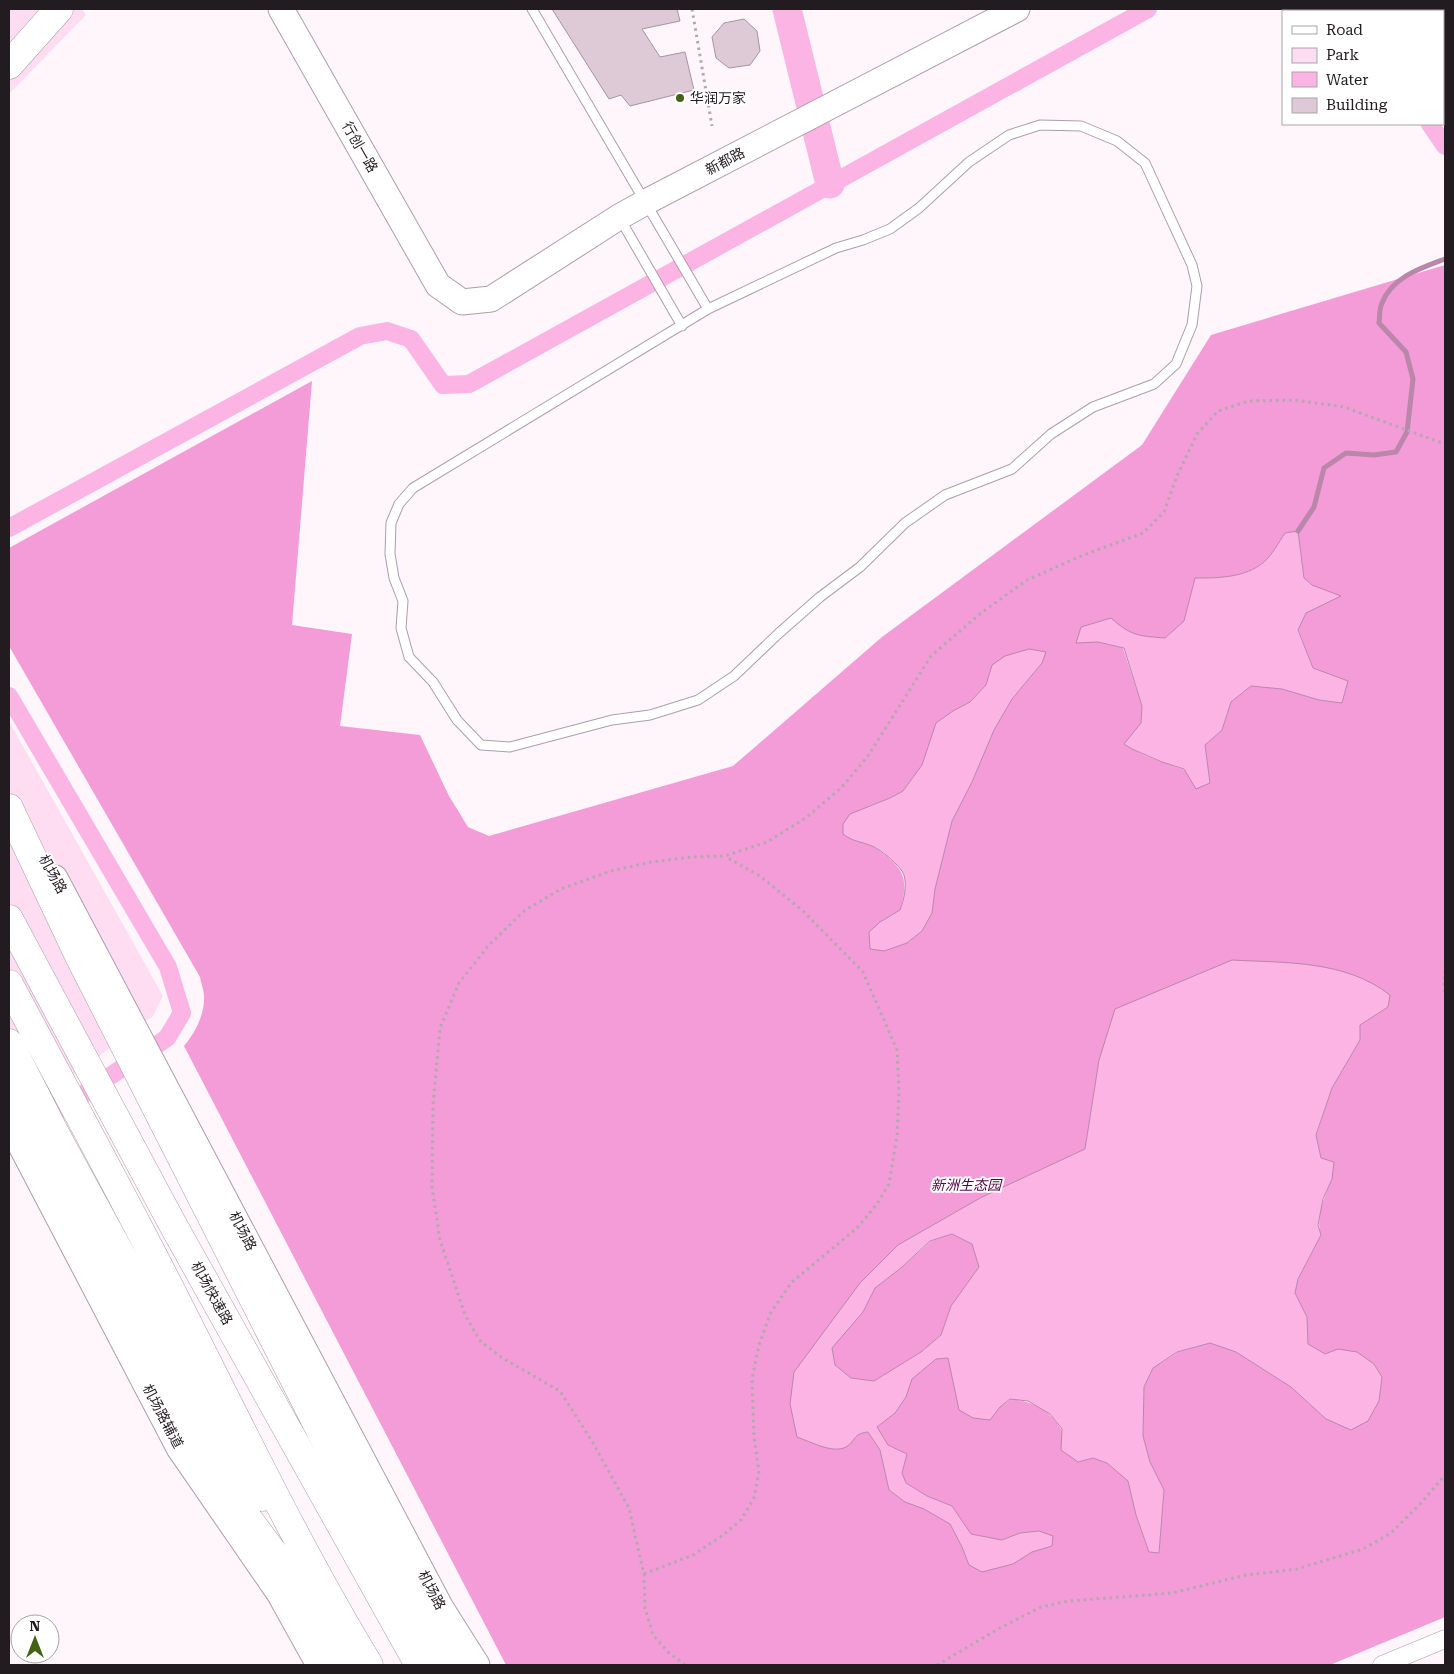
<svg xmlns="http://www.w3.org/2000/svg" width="1454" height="1674" font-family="'Roboto Serif','Noto Sans SC',serif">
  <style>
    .green { fill: #feddf2 }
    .forest { fill: #f39cd8; fill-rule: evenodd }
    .water { fill: #fbb4e4; stroke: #ba86a9; fill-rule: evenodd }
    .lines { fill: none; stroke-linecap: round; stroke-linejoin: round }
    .stream { stroke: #ba86a9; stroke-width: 5 }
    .canal { stroke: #fbb4e4; stroke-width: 18 }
    .river { stroke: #fbb4e4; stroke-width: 29 }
    .building { fill: #decad7; stroke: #a794a0 }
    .lane-casing { stroke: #b09da9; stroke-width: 11 }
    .street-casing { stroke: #b09da9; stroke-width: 19 }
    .secondary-casing { stroke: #b09da9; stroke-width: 27 }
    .highway-casing { stroke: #b09da9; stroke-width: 29 }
    .path { stroke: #b1a9ae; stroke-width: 3; stroke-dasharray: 2.5 4; stroke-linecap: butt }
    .lane { stroke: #fff; stroke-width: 9 }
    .street { stroke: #fff; stroke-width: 18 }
    .secondary { stroke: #fff; stroke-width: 25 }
    .highway { stroke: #fff; stroke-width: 28 }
    .poi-dot { fill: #436215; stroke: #fff; stroke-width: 2 }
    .labels { text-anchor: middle; stroke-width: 4; stroke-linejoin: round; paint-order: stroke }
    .poi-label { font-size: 14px; fill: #221b20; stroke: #fff; text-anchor: start }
    .street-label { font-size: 14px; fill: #221b20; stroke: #fff }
    .park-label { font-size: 14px; font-style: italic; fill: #510241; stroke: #fff }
  </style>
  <rect width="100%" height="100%" fill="#fef6fb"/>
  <path class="green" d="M9 9H82L86 15 9 94Z
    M9 721 163 996 153 1016 9 1123Z"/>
  <path class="forest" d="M1445 265V1617L1330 1665H506L184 1046C195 1033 205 1014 204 996 204 990 201 983 200 977L9 646V548L312 381 292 625 352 634 340 726 420 735 449 796 468 827 489 836 733 766 882 637 1142 445 1211 335ZM1298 532 1304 578 1312 585 1306 613 1298 629 1313 668 1347 681 1342 703 1319 700 1282 689 1251 686 1231 702 1222 730 1205 745 1210 783C1201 778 1191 772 1182 769 1162 762 1142 756 1125 744L1141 723 1142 706 1123 648 1098 642 1125 630 1140 636 1165 638 1184 621 1195 578C1218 578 1245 578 1264 562 1272 555 1279 542 1285 533ZM1042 663 1012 699 994 730 972 782 952 821 935 889 932 913 922 931 907 943 884 951 880 922 900 910C911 875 901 866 873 846L869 806 890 798 903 791 922 765 936 723 953 711 970 702 986 685 992 665ZM1388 1007 1360 1025V1040L1332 1088 1316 1136 1321 1158 1332 1179C1325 1196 1315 1216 1321 1235L1298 1279 1295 1293 1307 1317 1308 1344 1325 1354 1338 1350 1374 1364 1382 1377 1379 1401 1326 1419 1291 1387 1236 1352 1210 1343 1178 1352 1153 1368 1144 1387 1143 1436 1150 1462 1164 1490 1159 1553 1149 1552 1136 1515 1128 1481 1107 1463 1093 1458 1078 1462C1061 1427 1053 1404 1011 1399L1000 1407 990 1420 948 1358 936 1359 911 1379 906 1397 895 1413 877 1427 888 1445 907 1454 902 1473 906 1483 927 1496 952 1506 971 1534 1002 1540 1020 1533 1039 1531 1052 1546 1032 1551 1013 1564 969 1565 962 1547 950 1524 924 1509 905 1502 889 1490 880 1450 868 1432 858 1434 847 1446 790 1404 898 1245 982 1197 1085 1149 1099 1060Z
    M952 1234 972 1244 979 1267 951 1306 941 1335 921 1352 874 1381 851 1378 835 1365 831 1348 863 1312 875 1288 901 1268 931 1241Z"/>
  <path class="water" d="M1298 531 1304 578 1312 585 1341 596 1306 613 1298 630 1313 668 1348 681 1342 703 1319 700 1282 689 1251 686 1231 702 1222 730 1205 745 1210 783 1196 789 1184 769 1162 762 1132 749 1124 744 1141 723 1142 706 1124 648 1098 642 1076 643 1081 627 1111 618C1131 636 1139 636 1165 638L1184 621 1195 578C1218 578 1245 578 1264 562 1272 555 1279 542 1285 533Z
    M1029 649 1046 652 1042 663 1012 699 994 730 972 782 952 821 935 889 932 913 922 931 907 943 884 951 870 949 869 932 880 922 900 910C904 899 907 887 904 875 901 866 880 849 872 846 860 841 853 842 843 834V824L850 814 890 798 903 791 922 765 936 723 953 711 970 702 986 685 992 665 1005 656Z
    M1232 960C1286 963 1345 960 1390 995L1388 1007 1360 1025V1040L1332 1088 1316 1135 1321 1158 1334 1162 1332 1179 1323 1199 1318 1225 1321 1235 1298 1279 1295 1293 1307 1317 1308 1344 1325 1354 1338 1349 1357 1352 1374 1364 1382 1377 1379 1401 1368 1421 1351 1430 1326 1419 1291 1387 1236 1352 1210 1343 1177 1352 1153 1368 1144 1387 1143 1436 1150 1462 1164 1490 1159 1553 1149 1552 1136 1515 1128 1481 1107 1463 1093 1458 1078 1462 1061 1450 1062 1429 1050 1414 1028 1401 1010 1399 1000 1407 990 1420 973 1418 959 1410 948 1358 936 1359 912 1379 906 1397 895 1413 877 1427 888 1445 907 1454 902 1473 906 1483 927 1496 952 1506 971 1534 1002 1540 1020 1533 1039 1531 1053 1536 1052 1546 1032 1552 1013 1564 982 1572 969 1565 962 1547 950 1524 924 1509 905 1502 889 1490 880 1450 868 1432C852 1434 857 1440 846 1447 833 1454 811 1442 797 1437L790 1404 794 1372 860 1283 898 1245 982 1197 1085 1149 1099 1060 1115 1009ZM952 1234 972 1244 979 1267 951 1306 941 1335 921 1352 874 1381 851 1378 835 1365 832 1348 863 1312 875 1288 901 1268 930 1241Z"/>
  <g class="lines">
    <path class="stream" d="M1298 531 1314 507 1324 468 1346 453 1374 455 1396 452 1407 432 1413 379 1406 352 1379 323C1380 316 1379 309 1382 303 1392 277 1421 268 1445 259"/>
    <path class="canal" d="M1353 9 1355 11
      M1430 124 1445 146
      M9 528 360 336 387 331 411 339 443 385 469 384 1148 9
      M9 696 168 967 182 1013 167 1038 40 1123"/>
    <path class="river" d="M787 9 830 184"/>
  </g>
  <path class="building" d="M552 9H677L680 21 642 29 660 57 685 52 694 90 630 106 621 95 609 99Z
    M744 19 757 31 760 51 750 65 729 68 716 58 712 37 724 23Z"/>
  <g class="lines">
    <g class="lane-casing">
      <path id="lane" d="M532 9 708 309
        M1040 125 1081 126 1117 141 1145 163 1192 265 1197 286 1192 325 1176 364 1154 384 1093 407 1051 434 1012 469 945 495 905 523 860 567 820 597 778 634 734 676 698 700 650 715 612 720 510 747 481 745 457 720 433 682 409 657 401 628 403 601 394 578 390 554 391 523 399 504 413 488 708 309 836 248 863 240 890 229 919 208 969 162 1009 135Z
        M619 217 682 326"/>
    </g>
    <g class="street-casing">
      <path id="street" d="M1382 1665 1445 1639"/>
    </g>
    <g class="secondary-casing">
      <path id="secondary" d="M281 9 438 285 462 302 491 299 619 217 646 202 1017 9
        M55 878 441 1608 477 1665
        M9 1123 179 1448 279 1593 319 1665"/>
    </g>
    <g class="highway-casing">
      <path id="highway" d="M9 65 59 9
        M9 808 80 958 320 1430 448 1665
        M9 919 172 1223 419 1665
        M9 984C65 1090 123 1195 177 1302 239 1424 298 1548 369 1665
        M9 1043 57 1137 231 1457 263 1497
        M9 1086 196 1449 281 1563 340 1665"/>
    </g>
    <path class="path" d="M692 9 712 126
      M1445 970 1444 985 1445 995
      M644 1574 693 1555 723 1535 741 1520 754 1498 759 1472 754 1437 752 1379 759 1345 771 1312 792 1282 857 1228 877 1204 889 1184 897 1136 899 1091 897 1050 863 972 803 911 760 876 726 857
      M685 1665 668 1652 653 1635 645 1608 644 1575 629 1508 593 1443 560 1391 504 1359 481 1342 465 1315 440 1240 432 1187 433 1105 440 1028 459 983 488 946 524 911 561 889 611 871 651 862 692 857 725 856 767 842 807 817 841 788 868 756 931 656 981 613 1027 580 1081 556 1143 533 1164 512 1177 476 1197 434 1218 411 1249 401 1294 400 1344 407 1445 444
      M937 1665 1000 1628 1041 1607 1069 1601 1172 1593 1246 1575 1297 1569 1363 1549 1391 1533 1422 1502 1445 1475"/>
    <use href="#lane" class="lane"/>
    <use href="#street" class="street"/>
    <use href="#secondary" class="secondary"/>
    <use href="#highway" class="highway"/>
  </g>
  <circle class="poi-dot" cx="680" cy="98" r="5"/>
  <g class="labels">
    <g class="poi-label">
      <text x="690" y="103">华润万家</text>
    </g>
    <g class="street-label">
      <text transform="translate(360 147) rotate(60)" y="5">行创一路</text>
      <text transform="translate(725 161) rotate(-28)" y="5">新都路</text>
      <text transform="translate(53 874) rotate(61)" y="5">机场路</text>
      <text transform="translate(243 1231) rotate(62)" y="5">机场路</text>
      <text transform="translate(212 1293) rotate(61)" y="5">机场快速路</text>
      <text transform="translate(163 1416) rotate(62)" y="5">机场路辅道</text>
      <text transform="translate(432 1590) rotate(62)" y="5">机场路</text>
    </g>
    <g class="park-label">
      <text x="966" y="1190">新洲生态园</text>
    </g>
  </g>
  <rect width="1454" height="1674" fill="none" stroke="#221b20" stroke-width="20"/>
  <rect x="1282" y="10" width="162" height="115" fill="#ffffff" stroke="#a7a4a6"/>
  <rect x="1292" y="26" width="25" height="8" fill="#ffffff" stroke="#a7a4a6"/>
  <text x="1326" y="35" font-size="15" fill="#221b20">Road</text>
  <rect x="1292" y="48" width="25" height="15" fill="#feddf2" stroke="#a7a4a6"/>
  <text x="1326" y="60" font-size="15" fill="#221b20">Park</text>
  <rect x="1292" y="72" width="25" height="15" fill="#fbb4e4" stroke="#a7a4a6"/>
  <text x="1326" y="85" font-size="15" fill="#221b20">Water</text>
  <rect x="1292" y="98" width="25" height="15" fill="#decad7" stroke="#a7a4a6"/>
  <text x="1326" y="110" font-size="15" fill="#221b20">Building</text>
  <g transform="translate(35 1639)"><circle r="24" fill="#ffffff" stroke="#a7a4a6"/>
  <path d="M0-4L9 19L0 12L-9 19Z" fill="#436215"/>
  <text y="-8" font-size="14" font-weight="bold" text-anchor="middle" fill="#221b20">N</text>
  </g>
</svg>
